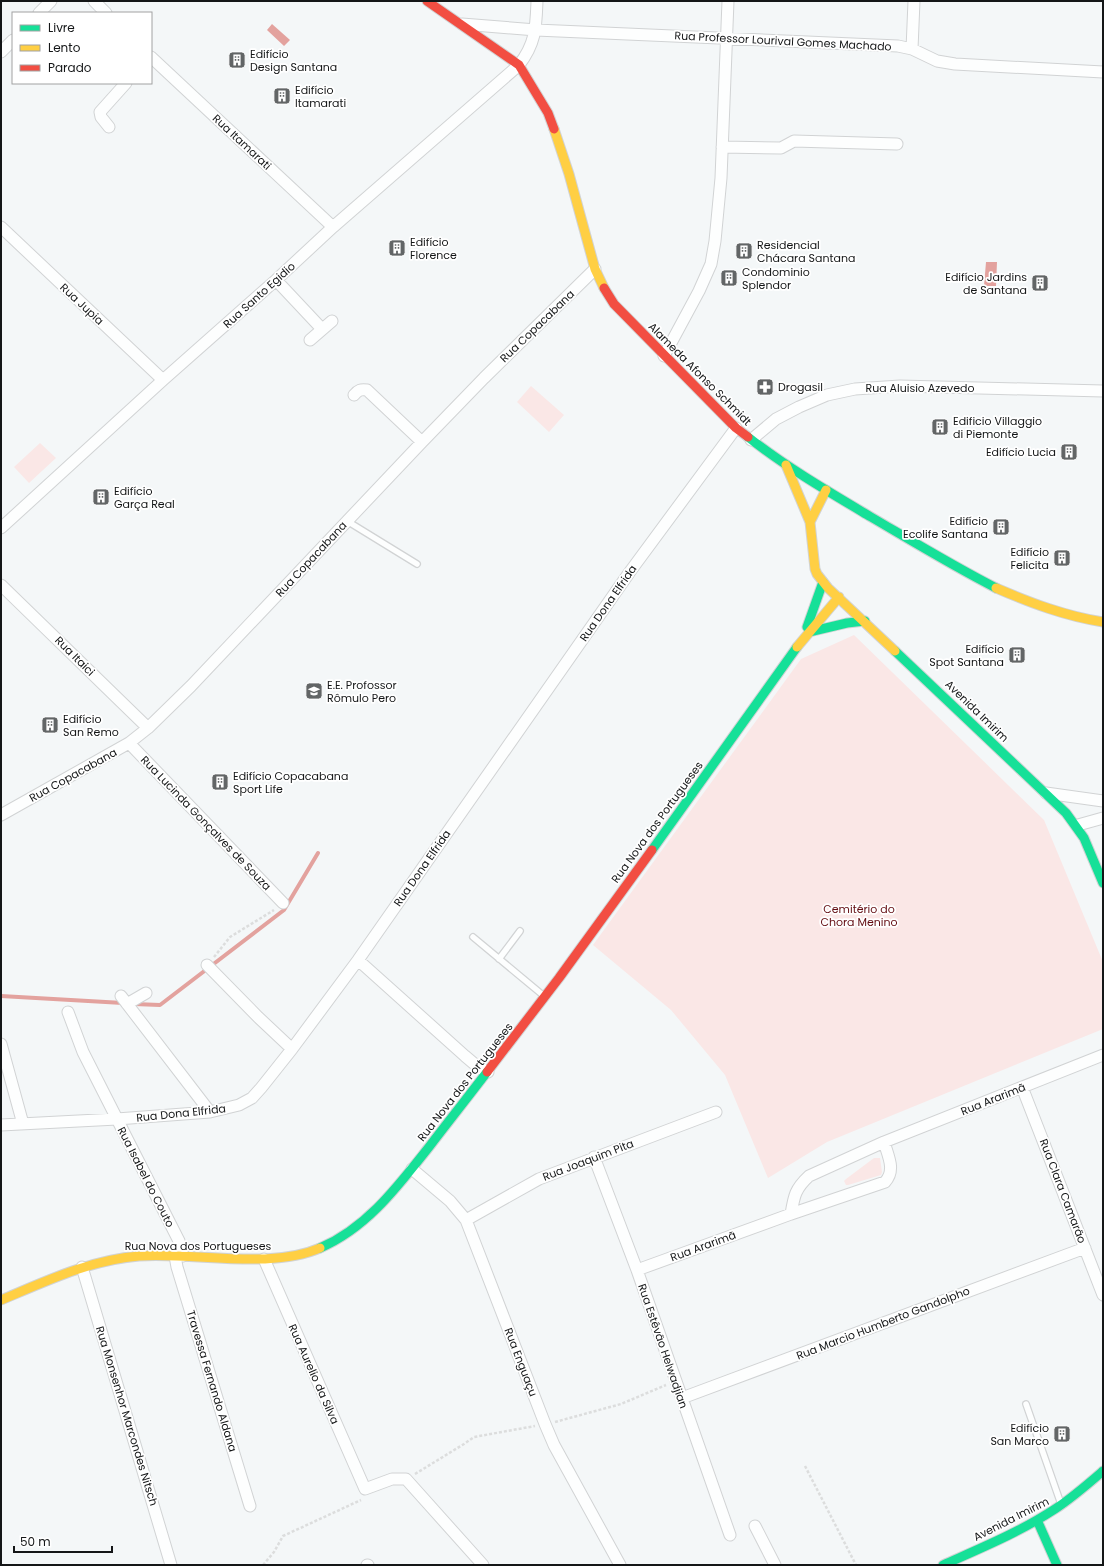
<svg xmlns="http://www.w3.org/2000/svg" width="1104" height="1566" font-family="Poppins,sans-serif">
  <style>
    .green { fill: #fae7e6 }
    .water { fill: #e3a29e }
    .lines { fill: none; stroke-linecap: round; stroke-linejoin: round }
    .stream { stroke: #e3a29e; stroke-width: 4 }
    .lane-casing { stroke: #d1d3d4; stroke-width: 8 }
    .street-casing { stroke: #d1d3d4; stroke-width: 13 }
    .fast-casing { stroke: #d1d3d4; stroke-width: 11 }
    .slow-casing { stroke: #d1d3d4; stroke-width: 11 }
    .jam-casing { stroke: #d1d3d4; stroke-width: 11 }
    .path { stroke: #dcdddd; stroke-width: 2.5; stroke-dasharray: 3 2; stroke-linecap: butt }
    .lane { stroke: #fdfefe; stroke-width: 5.5 }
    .street { stroke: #fdfefe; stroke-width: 11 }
    .fast { stroke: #16e098; stroke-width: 9 }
    .slow { stroke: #ffcf43; stroke-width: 9 }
    .jam { stroke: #f24e42; stroke-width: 9 }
    .labels { text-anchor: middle; stroke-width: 3.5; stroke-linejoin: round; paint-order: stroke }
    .street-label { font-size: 11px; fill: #141617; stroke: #fff }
    .poi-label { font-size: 11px; fill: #141617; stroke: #fff; text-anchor: start }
    .park-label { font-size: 11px; fill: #630d12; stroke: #fff }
  </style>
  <rect width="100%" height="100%" fill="#f4f7f8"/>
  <path class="green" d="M531 386 564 415 549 432 517 402Z
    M40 443 56 458 29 483 14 467Z
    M854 635 1044 820 1103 962V1029L827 1142 768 1178 725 1075 671 1010 593 945 801 659Z
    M874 1158H880L882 1172 881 1175 848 1185H846L844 1181 846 1179Z"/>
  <path class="water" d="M272 24 290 40 284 46 267 30Z
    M986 262H997L996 286H984Z"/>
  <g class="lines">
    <path class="stream" d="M1 996 123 1003
      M134 1004 160 1005 284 910 318 853"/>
    <g class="lane-casing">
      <path id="lane" d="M347 521 417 564
        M473 937 544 996
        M499 959 520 931
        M1026 1404 1061 1504"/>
    </g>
    <g class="street-casing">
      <path id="street" d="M94 1 106 13
        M39 13 51 1
        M462 24 536 30 898 46 912 49 937 61 955 64 1103 72
        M912 49 914 1
        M1 52 13 40
        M151 57 333 227
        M109 127 101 117 100 112 126 83
        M722 147 781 148 794 141 897 144
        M1 227 163 380
        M276 280 322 329
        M310 340 332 321
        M664 356 699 291 711 264 715 241 721 178 728 1
        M354 395C358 390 361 389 367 390L422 442
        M751 440 776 419 799 407 827 395 855 389 900 386 1103 391
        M1 528 163 380 276 280 333 227 519 65C536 43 536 27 537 1
        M1 585 148 728
        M129 743 283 903
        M1046 793 1103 801
        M1 815 129 743 148 728 191 686 422 442 484 378 595 269
        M1078 825 1103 818
        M358 960 465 1056 478 1067 488 1072
        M207 965 258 1017 292 1049
        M121 996 210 1112
        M127 1004 146 993
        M68 1012 83 1052 179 1241 183 1256
        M1 1044 23 1124
        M1022 1087 1103 1295
        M1 1125 117 1119 210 1112 239 1105 252 1098 261 1088 292 1049 358 960 629 573 736 428
        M594 1157 637 1270 730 1535
        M412 1169 450 1201 466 1220 545 1424 554 1445 620 1565
        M791 1214 885 1182C896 1170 888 1156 884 1142
        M466 1220 539 1179 716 1112
        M175 1256 177 1267 250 1506
        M264 1259 365 1489 392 1479H406L483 1565
        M82 1267 171 1565
        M637 1270 791 1214C794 1196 795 1189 809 1176L884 1142 1103 1055
        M682 1398 1085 1248
        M755 1526 775 1565
        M367 1565H368"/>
    </g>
    <g class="fast-casing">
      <path id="fast" d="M748 437C786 467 829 492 871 517 912 541 953 566 996 588
        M807 627 823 582
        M809 632 847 623 865 621
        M895 651 1066 813 1084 838 1103 883
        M652 850 797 647
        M320 1248C367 1228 398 1186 429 1147 448 1122 468 1097 487 1072
        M1037 1520 1057 1565
        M943 1565C981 1548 1020 1532 1055 1509 1072 1498 1088 1484 1103 1471"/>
    </g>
    <g class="slow-casing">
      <path id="slow" d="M554 129 569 174 595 269 604 288
        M786 465 810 522 815 569 817 574 828 588 895 651
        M810 522 826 490
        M996 588C1031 603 1065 616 1103 622
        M797 647 839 597
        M1 1300C46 1281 90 1260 139 1256 195 1252 270 1270 320 1248"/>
    </g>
    <g class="jam-casing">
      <path id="jam" d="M427 1 519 65 548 113 554 129
        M604 288 614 304 736 428 748 437
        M487 1072 559 978 652 850"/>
    </g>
    <path class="path" d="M214 957 230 937 274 910
      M555 1422 621 1404 666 1385
      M805 1466 856 1565
      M415 1474 464 1444 474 1437 535 1426
      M263 1565 274 1552 283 1536 361 1500"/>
    <use href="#lane" class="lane"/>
    <use href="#street" class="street"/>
    <use href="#fast" class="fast"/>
    <use href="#slow" class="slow"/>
    <use href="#jam" class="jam"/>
  </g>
  <defs>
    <g id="building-square" transform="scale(0.9)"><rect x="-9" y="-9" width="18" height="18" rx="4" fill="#626566" stroke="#fff"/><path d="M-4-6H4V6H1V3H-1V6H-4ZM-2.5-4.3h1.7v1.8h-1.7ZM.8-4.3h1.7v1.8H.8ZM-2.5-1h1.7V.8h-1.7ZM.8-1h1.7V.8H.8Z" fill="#fff"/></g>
    <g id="pharmacy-square" transform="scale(0.9)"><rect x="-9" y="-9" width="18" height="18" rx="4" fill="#626566" stroke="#fff"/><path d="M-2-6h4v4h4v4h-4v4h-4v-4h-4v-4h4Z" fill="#fff"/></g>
    <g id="school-square" transform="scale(0.9)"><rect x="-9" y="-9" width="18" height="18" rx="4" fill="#626566" stroke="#fff"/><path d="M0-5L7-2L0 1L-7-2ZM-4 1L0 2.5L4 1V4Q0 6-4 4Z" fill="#fff"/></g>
  </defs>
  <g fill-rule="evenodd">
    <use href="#building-square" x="237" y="60"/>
    <use href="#building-square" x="282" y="96"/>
    <use href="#building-square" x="397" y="248"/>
    <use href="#building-square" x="744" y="251"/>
    <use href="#building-square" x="729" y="278"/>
    <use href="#building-square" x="1040" y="283"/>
    <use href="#pharmacy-square" x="765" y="387"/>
    <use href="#building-square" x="940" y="427"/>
    <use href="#building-square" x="1069" y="452"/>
    <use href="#building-square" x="101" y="497"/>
    <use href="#building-square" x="1001" y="527"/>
    <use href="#building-square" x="1062" y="558"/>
    <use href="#building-square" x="1017" y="655"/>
    <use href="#school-square" x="314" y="691"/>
    <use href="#building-square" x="50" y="725"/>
    <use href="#building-square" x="220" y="782"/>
    <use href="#building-square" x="1062" y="1434"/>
  </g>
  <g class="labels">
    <g class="street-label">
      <text transform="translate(783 41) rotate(3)" y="4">Rua Professor Lourival Gomes Machado</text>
      <text transform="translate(242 142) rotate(43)" y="4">Rua Itamarati</text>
      <text transform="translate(259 295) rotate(-42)" y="4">Rua Santo Egidio</text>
      <text transform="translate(82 304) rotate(43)" y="4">Rua Jupia</text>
      <text transform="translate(537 326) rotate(-44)" y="4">Rua Copacabana</text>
      <text transform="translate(700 374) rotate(45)" y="4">Alameda Afonso Schmidt</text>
      <text x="920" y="392">Rua Aluisio Azevedo</text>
      <text transform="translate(311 559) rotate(-47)" y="4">Rua Copacabana</text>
      <text transform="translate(608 603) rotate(-55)" y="4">Rua Dona Elfrida</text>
      <text transform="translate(75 656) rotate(45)" y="4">Rua Itaici</text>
      <text transform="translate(977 711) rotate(44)" y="4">Avenida Imirim</text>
      <text transform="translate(73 775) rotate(-29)" y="4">Rua Copacabana</text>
      <text transform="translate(657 822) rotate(-54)" y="4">Rua Nova dos Portugueses</text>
      <text transform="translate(206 823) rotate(46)" y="4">Rua Lucinda Gonçalves de Souza</text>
      <text transform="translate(422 868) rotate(-55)" y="4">Rua Dona Elfrida</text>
      <text transform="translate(465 1082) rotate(-52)" y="4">Rua Nova dos Portugueses</text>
      <text transform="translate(993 1099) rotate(-22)" y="4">Rua Ararimã</text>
      <text transform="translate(181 1113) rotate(-6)" y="4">Rua Dona Elfrida</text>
      <text transform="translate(588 1160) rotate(-21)" y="4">Rua Joaquim Pita</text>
      <text transform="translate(146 1177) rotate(63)" y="4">Rua Isabel do Couto</text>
      <text transform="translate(1063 1191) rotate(69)" y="4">Rua Clara Camarão</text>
      <text x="198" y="1250">Rua Nova dos Portugueses</text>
      <text transform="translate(703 1246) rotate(-20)" y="4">Rua Ararimã</text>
      <text transform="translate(883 1323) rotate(-21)" y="4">Rua Marcio Humberto Gandolpho</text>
      <text transform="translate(663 1346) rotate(71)" y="4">Rua Estêvão Helwadjian</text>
      <text transform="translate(521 1362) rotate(69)" y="4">Rua Enguaçu</text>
      <text transform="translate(314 1374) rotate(66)" y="4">Rua Aurelio da Silva</text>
      <text transform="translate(212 1381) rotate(73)" y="4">Travessa Fernando Aldana</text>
      <text transform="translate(127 1416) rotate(73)" y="4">Rua Monsenhor Marcondes Nitsch</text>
      <text transform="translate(1011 1519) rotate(-27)" y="4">Avenida Imirim</text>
    </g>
    <g class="poi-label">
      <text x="250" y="58">Edifício<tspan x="250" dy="13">Design Santana</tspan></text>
      <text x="295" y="94">Edifício<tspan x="295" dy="13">Itamarati</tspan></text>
      <text x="410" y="246">Edifício<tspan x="410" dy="13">Florence</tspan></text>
      <text x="757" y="249">Residencial<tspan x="757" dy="13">Chácara Santana</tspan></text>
      <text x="742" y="276">Condominio<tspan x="742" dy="13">Splendor</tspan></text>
      <text x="1027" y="281" text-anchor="end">Edifício Jardins<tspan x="1027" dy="13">de Santana</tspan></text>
      <text x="778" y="391">Drogasil</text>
      <text x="953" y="425">Edificio Villaggio<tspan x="953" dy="13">di Piemonte</tspan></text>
      <text x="1056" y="456" text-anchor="end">Edifício Lucia</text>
      <text x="114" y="495">Edifício<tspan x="114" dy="13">Garça Real</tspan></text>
      <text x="988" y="525" text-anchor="end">Edifício<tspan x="988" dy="13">Ecolife Santana</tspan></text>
      <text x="1049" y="556" text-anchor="end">Edifício<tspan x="1049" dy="13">Felicita</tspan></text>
      <text x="1004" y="653" text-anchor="end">Edifício<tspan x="1004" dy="13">Spot Santana</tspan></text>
      <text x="327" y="689">E.E. Profossor<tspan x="327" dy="13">Rômulo Pero</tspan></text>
      <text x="63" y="723">Edifício<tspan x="63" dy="13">San Remo</tspan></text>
      <text x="233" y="780">Edifício Copacabana<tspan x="233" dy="13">Sport Life</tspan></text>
      <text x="1049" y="1432" text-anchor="end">Edifício<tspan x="1049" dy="13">San Marco</tspan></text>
    </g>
    <g class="park-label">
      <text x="859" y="913">Cemitério do<tspan x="859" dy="13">Chora Menino</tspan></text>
    </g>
  </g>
  <rect width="1104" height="1566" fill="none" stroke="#141617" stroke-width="4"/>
  <rect x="12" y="12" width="140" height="72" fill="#ffffff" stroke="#a1a2a2"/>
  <rect x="20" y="25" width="20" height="6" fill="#16e098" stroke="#a1a2a2"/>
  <text x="48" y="32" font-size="12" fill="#141617">Livre</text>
  <rect x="20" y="45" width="20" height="6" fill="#ffcf43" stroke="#a1a2a2"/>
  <text x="48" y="52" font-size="12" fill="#141617">Lento</text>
  <rect x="20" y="65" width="20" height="6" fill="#f24e42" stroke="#a1a2a2"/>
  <text x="48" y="72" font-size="12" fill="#141617">Parado</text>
  <path d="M14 1546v6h98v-6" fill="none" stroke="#141617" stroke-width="2"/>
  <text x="20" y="1546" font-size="12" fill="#141617" stroke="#ffffff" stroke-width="3" paint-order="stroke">50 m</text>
</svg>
